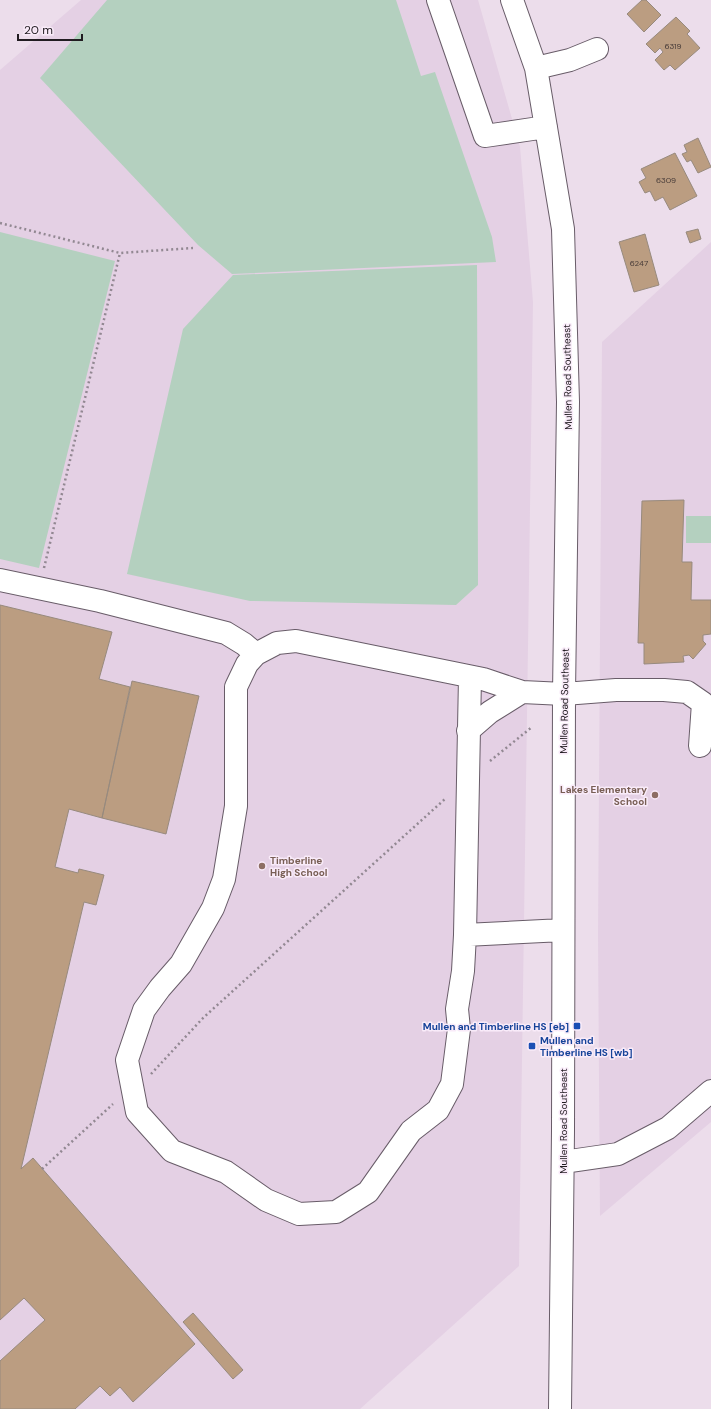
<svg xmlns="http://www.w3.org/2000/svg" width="711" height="1409" font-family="'DM Sans',sans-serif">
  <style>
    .built { fill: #e4d0e4 }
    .green { fill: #b4d0bf }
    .building { fill: #bb9d81; stroke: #978a7e }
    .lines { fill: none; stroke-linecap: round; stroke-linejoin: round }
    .minor-casing { stroke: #685c68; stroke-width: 24 }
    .path { stroke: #928892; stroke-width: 2.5; stroke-dasharray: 2 3; stroke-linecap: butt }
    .minor { stroke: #fff; stroke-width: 22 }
    .education-dot { fill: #8d6e63; stroke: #f9ebf9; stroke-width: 1.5 }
    .transit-dot { fill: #1a4fb4; stroke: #f9ebf9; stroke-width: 1.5 }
    .labels { text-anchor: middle; stroke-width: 3; stroke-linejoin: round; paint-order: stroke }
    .number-label { font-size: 8px; fill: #483c39 }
    .street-label { font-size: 10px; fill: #211c21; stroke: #f9ebf9 }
    .education-label { font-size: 10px; font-weight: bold; fill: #785e54; stroke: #f9ebf9; text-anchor: end }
    .transit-label { font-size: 10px; font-weight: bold; fill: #164399; stroke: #f9ebf9; text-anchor: end }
  </style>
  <rect width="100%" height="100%" fill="#ecddeb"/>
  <path class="built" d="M81 0H478L520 147 533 302 519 1266 360 1409H0V70Z
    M711 242V1122L600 1216 598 936 602 342Z"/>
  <path class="green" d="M107 0H396L421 76 435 72 492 237 496 262 232 274 198 245 40 78Z
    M0 232 115 261 39 568 0 559Z
    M477 265 478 585 456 605 250 601 127 574 183 329 233 275Z
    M686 516H711V543H686Z"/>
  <path class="building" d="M642 0H646L661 15 644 32 627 14Z
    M676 17 690 31 687 34 700 48 675 70 670 65 664 70 655 60 663 52 660 48 655 53 646 44Z
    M698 138 711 167 698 173 691 160 687 162 682 154 687 152 684 145Z
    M675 153 697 196 670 210 663 197 655 201 650 191 645 193 639 182 646 178 641 169Z
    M698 229 701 239 690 243 686 232Z
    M645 234 659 285 634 292 619 242Z
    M684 500 682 562H692L691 600H711V634L703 635V641L706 644 693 659 689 655 683 656 684 662 644 664V643H638L642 501Z
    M0 605 112 632 99 679 130 687 102 818 69 809 55 867 78 873 79 869 104 875 96 905 84 902 21 1169 33 1158 195 1344 133 1402 120 1387 110 1396 100 1386 75 1409H0V1361L45 1320 24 1298 0 1320Z
    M132 681 199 696 166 834 102 818Z
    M193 1313 243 1370 233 1379 183 1322Z"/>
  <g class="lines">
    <g class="minor-casing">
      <path id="minor" d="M438 0 485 136 546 127
        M512 0 536 68 563 229 568 402 564 694 563 1131 560 1409
        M536 68 570 60 597 49
        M0 580 100 601 226 633 244 644 256 654
        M468 731 490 712 522 692
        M563 930 465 935 463 971 457 1009 459 1029 452 1084 438 1110 411 1131 368 1192 336 1212 299 1214 266 1200 226 1172 172 1151 137 1112 127 1060 144 1010 160 988 181 964 213 908 224 879 236 806V687L247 664 256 654 277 643 296 641 483 679 522 692 564 694 616 690H664L687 692 703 703 700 746
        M465 935 470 677
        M563 1162 618 1154 668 1128 711 1091"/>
    </g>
    <path class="path" d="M0 223 120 253 193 248
      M44 568 120 253
      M490 761 532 727
      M151 1074 203 1018 445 799
      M42 1169 113 1104"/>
    <use href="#minor" class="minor"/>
  </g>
  <g class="education-dot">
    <circle cx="655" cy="795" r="4"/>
    <circle cx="262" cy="866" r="4"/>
  </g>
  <g class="transit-dot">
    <rect x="573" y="1022" width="8" height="8" rx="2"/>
    <rect x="528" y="1042" width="8" height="8" rx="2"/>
  </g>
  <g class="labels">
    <g class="number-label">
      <text x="673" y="49">6319</text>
      <text x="666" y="183">6309</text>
      <text x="639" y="266">6247</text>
    </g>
    <g class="street-label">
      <text transform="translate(567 377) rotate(-91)" y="4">Mullen Road Southeast</text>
      <text transform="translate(564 701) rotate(-89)" y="4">Mullen Road Southeast</text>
      <text transform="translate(563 1121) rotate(-90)" y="4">Mullen Road Southeast</text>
    </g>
    <g class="education-label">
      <text x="647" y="793">Lakes Elementary<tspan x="647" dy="12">School</tspan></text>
      <text x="270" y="864" text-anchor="start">Timberline<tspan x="270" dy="12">High School</tspan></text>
    </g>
    <g class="transit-label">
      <text x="569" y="1030">Mullen and Timberline HS [eb]</text>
      <text x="540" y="1044" text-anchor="start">Mullen and<tspan x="540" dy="12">Timberline HS [wb]</tspan></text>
    </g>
  </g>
  <path d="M18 34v6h64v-6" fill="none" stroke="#211c21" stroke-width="2"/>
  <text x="24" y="34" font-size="12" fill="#211c21" stroke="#f9ebf9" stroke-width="3" paint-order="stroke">20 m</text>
</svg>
